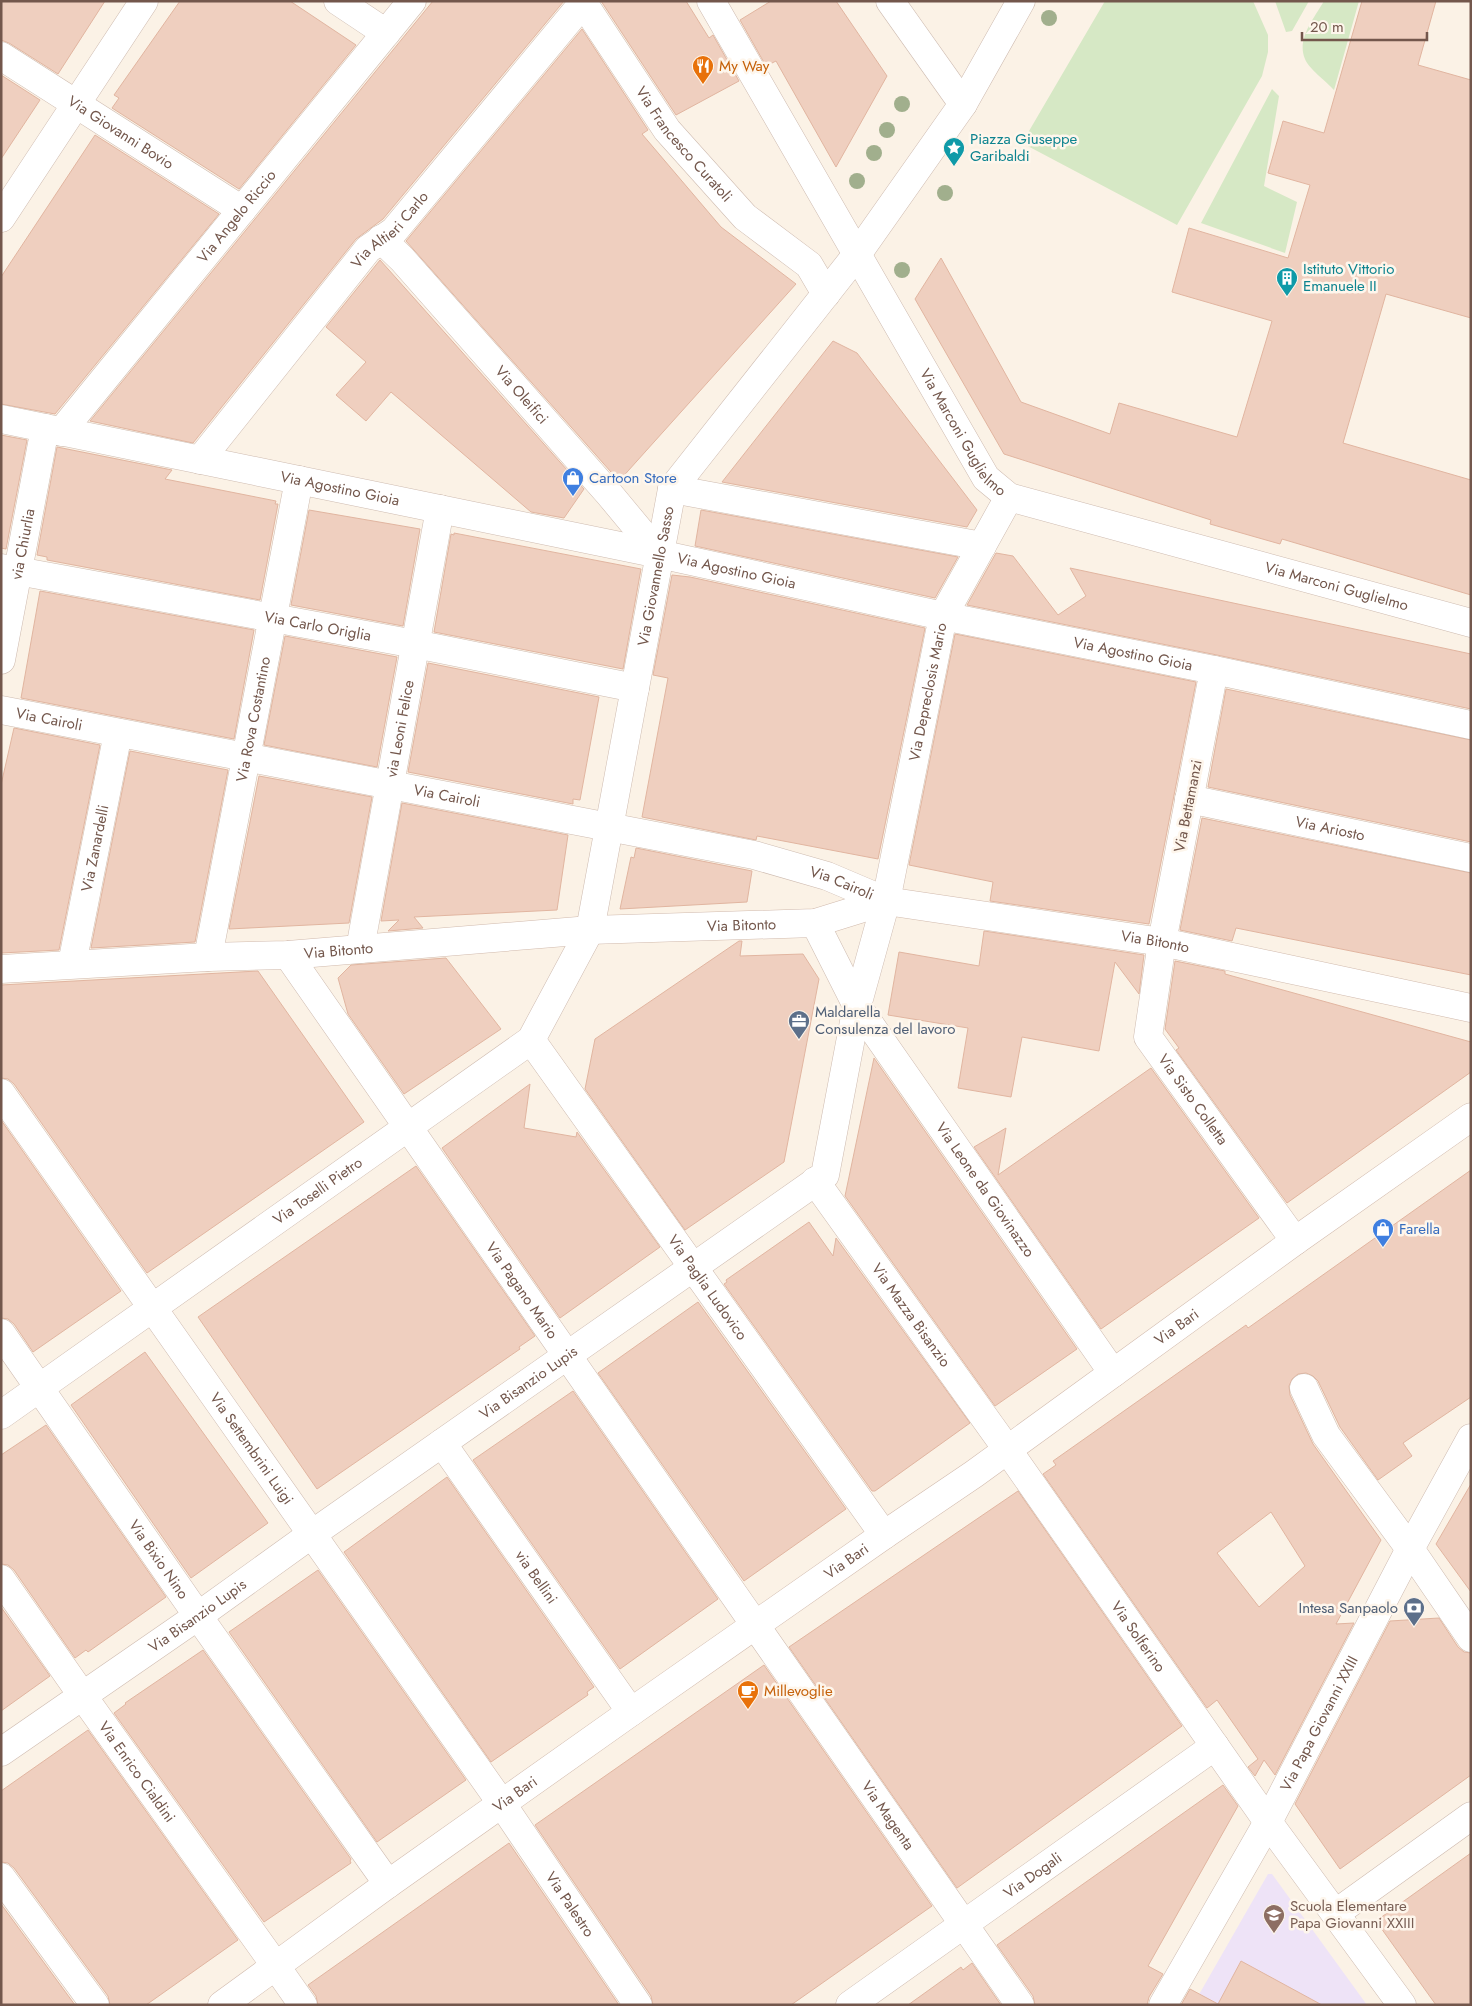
<svg xmlns="http://www.w3.org/2000/svg" width="1472" height="2006" font-family="Jost,sans-serif">
  <style>
    .education { fill: #eee3f7 }
    .green { fill: #d6e8c5 }
    .building { fill: #efcfbf; stroke: #e1b5a0; fill-rule: evenodd }
    .lines { fill: none; stroke-linecap: round; stroke-linejoin: round }
    .pedestrian-casing { stroke: #cebbb0; stroke-width: 29 }
    .minor-casing { stroke: #cebbb0; stroke-width: 29 }
    .secondary-casing { stroke: #d1baad; stroke-width: 29 }
    .pedestrian { stroke: #fff; stroke-width: 28 }
    .minor { stroke: #fff; stroke-width: 28 }
    .secondary { stroke: #fff; stroke-width: 28 }
    .tree { fill: #a1af8d }
    .labels { text-anchor: middle; stroke-width: 5; stroke-linejoin: round; paint-order: stroke }
    .food-label { font-size: 15px; fill: #c56008; stroke: #fef6ec; text-anchor: start }
    .street-label { font-size: 15px; fill: #73574c; stroke: #fef6ec }
    .culture-label { font-size: 15px; fill: #0d838f; stroke: #fef6ec; text-anchor: start }
    .shop-label { font-size: 15px; fill: #366cbe; stroke: #fef6ec; text-anchor: start }
    .service-label { font-size: 15px; fill: #4e5e75; stroke: #fef6ec; text-anchor: start }
    .education-label { font-size: 15px; fill: #785e54; stroke: #fef6ec; text-anchor: start }
  </style>
  <rect width="100%" height="100%" fill="#fbf2e6"/>
  <path class="education" d="M1268 1874H1272L1367 2005H1193Z"/>
  <path class="green" d="M1105 1H1253L1268 35V52L1262 76 1177 225 1022 143Z
    M1275 1H1309L1292 31 1286 32Z
    M1324 1H1359L1334 90C1327 82 1308 68 1305 59 1296 39 1315 17 1324 1Z
    M1272 89 1279 96 1264 186 1297 202 1285 253 1201 223Z"/>
  <path class="building" d="M1 1H105L58 74 9 43 1 40Z
    M180 1H290L356 45 239 189 112 108 119 98 114 95Z
    M433 1H564L383 219 356 239 193 443 90 421Z
    M601 1H686L709 38 713 35 739 81 676 115Z
    M771 1H836L887 76 836 167 776 61 766 66 740 20Z
    M1362 1H1436L1418 65 1471 80V318L1386 294 1343 443 1471 480V595L1282 539 1280 544 1210 524 1211 520 1004 454 915 299 941 258 1021 402 1110 434 1119 403 1237 437 1272 321 1172 292 1189 228 1288 258 1310 185 1268 173 1283 121 1324 133Z
    M582 29 648 130 642 134 721 227 796 284 619 481 406 241Z
    M1 75 40 100 1 159Z
    M95 135 219 214 55 414 1 404V277Z
    M380 260 584 489 564 518 531 512 391 392 366 421 336 395 366 362 326 327Z
    M833 341 857 353 977 510 967 527 722 482Z
    M1 435 27 440 6 549 1 548Z
    M57 447 172 470 165 479 276 501 275 504H278L260 600 47 560V557L37 555Z
    M309 510 420 529 403 626 291 605Z
    M701 510 958 557 935 598 695 546Z
    M454 533 641 569 623 669 434 632 451 534 454 535Z
    M996 553 1013 556 1058 615 1086 596 1070 568 1471 654V709L1217 655 967 605Z
    M672 575 690 577 925 628 878 859 757 836 756 840 642 817 668 678 653 675Z
    M40 591 254 630 234 739 21 698Z
    M955 634 1196 682 1149 924 990 901 993 882 909 865Z
    M285 636 397 657 377 767 264 745Z
    M428 663 599 697 580 800 573 799V804L408 772Z
    M1226 689 1471 740V842L1208 787Z
    M14 728 100 745 59 950 1 953V785Z
    M130 751 228 770 195 942 91 948Z
    M259 776 372 797 349 923 229 929Z
    M402 803 568 835 557 910 414 917 423 928 388 931 399 920 381 921Z
    M1202 818 1471 873V975L1236 928 1232 941 1180 930Z
    M636 848 752 871 747 902 620 909 631 857 634 858Z
    M984 931 1144 955 1139 994 1115 962 1099 1051 1022 1037 1011 1097 958 1088 968 1028 888 1015 899 952 979 966Z
    M739 941H742L740 956 803 954 819 979 784 1162 685 1230 585 1089 595 1039Z
    M446 958 501 1029 404 1094 348 1014 338 978 351 965Z
    M1175 961 1225 971V974L1471 1042V1072L1287 1203 1176 1050 1179 1048 1165 1029Z
    M258 971 364 1122 147 1273 14 1084 8 1079 1 1078V985Z
    M874 1058 1077 1349 995 1406 845 1196Z
    M1151 1068 1259 1218 1101 1329 974 1147 1006 1128 998 1175Z
    M530 1084 524 1128 576 1137 577 1132 660 1247 560 1318 442 1148Z
    M1 1120 121 1291 33 1352 14 1324 8 1319 1 1318Z
    M416 1166 535 1336 519 1347 520 1349 317 1489 198 1317Z
    M1471 1170V1397L1403 1443 1412 1456 1378 1480 1340 1427 1318 1381 1313 1376 1306 1373 1298 1374 1292 1379 1289 1386 1290 1395 1313 1444 1381 1540 1336 1624 1354 1623 1275 1775 1264 1760 1255 1776 1248 1767 1258 1759 1217 1700 1207 1708 1043 1474 1056 1465 1053 1461 1246 1325 1248 1328ZM1271 1512 1305 1566 1259 1607 1217 1553Z
    M809 1222 833 1256 836 1238 970 1423 875 1491H872L724 1284 727 1282 726 1280Z
    M698 1302 846 1509 744 1581 598 1373Z
    M145 1352 268 1523 191 1578 71 1405Z
    M573 1391 718 1599 620 1669 473 1460Z
    M46 1425 166 1597 88 1652 86 1650 75 1658 14 1570 8 1565 1 1564V1455Z
    M447 1477 594 1687 587 1692 588 1695 491 1762 344 1552Z
    M1471 1484V1592L1436 1544Z
    M1018 1491 1182 1726 957 1888 789 1647Z
    M318 1570 466 1780 377 1842 229 1632Z
    M1 1607 50 1676 1 1711Z
    M1439 1618 1458 1647 1464 1652 1471 1653V1775L1340 1869 1295 1804 1390 1621Z
    M203 1650 351 1859 350 1861 351 1863 264 1922 114 1713 126 1704 125 1703Z
    M764 1665 932 1906 791 2005H653L651 1996 535 1825Z
    M88 1730 238 1940 146 2005H110L108 1996 14 1868 8 1863 1 1862V1791Z
    M1223 1785 1238 1806 1148 1966 1163 1974 1149 1997 1147 2005H1035L1033 1996 997 1945Z
    M509 1843 619 2005H318L316 1996 308 1985Z
    M1471 1853V2005H1436L1376 1921Z
    M1 1904 75 2005H1Z
    M1241 1961 1322 2005H1181L1190 1989 1218 2004Z
    M972 1963 1001 2005H908L961 1967 963 1970Z"/>
  <g class="lines">
    <g class="pedestrian-casing">
      <g id="pedestrian">
        <path id="s1" d="M857 1006 1113 1373"/>
        <path id="s2" d="M815 1181 1007 1449"/>
      </g>
    </g>
    <g class="minor-casing">
      <g id="minor">
        <path d="M338 1 386 33"/>
        <path id="s3" d="M582 1 667 130 745 217 809 265 826 294"/>
        <path id="s4" d="M711 1 986 478 1009 497 1471 623"/>
        <path d="M890 1 963 104"/>
        <path id="s5" d="M1 56 242 210"/>
        <path d="M1 218 144 1"/>
        <path id="s6" d="M381 239 402 259 610 495 659 554"/>
        <path id="s7" d="M1 419 659 554 943 616 1214 670 1471 725"/>
        <path id="s8" d="M61 432 412 1"/>
        <path id="s9" d="M200 460 368 249 394 231 583 3"/>
        <path d="M672 489 982 546"/>
        <path id="s10" d="M1 568 415 644 635 688"/>
        <path id="s11" d="M1 660 45 428"/>
        <path id="s12" d="M1214 670 1162 942 1148 1037 1295 1241"/>
        <path id="s13" d="M1 710 754 855 827 876 886 901"/>
        <path id="s14" d="M1189 799 1471 858"/>
        <path d="M815 923 857 1006"/>
        <path id="s15" d="M360 949 440 509"/>
        <path id="s16" d="M288 955 1020 2005"/>
        <path id="s17" d="M208 957 299 480"/>
        <path id="s18" d="M72 964 118 733"/>
        <path id="s19" d="M531 1040 884 1535"/>
        <path id="s20" d="M1 1093 502 1804 638 2005"/>
        <path id="s21" d="M1 1333 198 1616 388 1884"/>
        <path d="M1304 1388 1326 1435 1410 1549 1471 1638"/>
        <path id="s22" d="M1 1415 531 1040 590 930 672 489 858 253 963 104 1021 1"/>
        <path id="s23" d="M442 1443 631 1712"/>
        <path id="s24" d="M1007 1449 1268 1822 1402 2005"/>
        <path id="s25" d="M1 1752 198 1616 312 1534 825 1175 857 1006 886 901 943 616 1009 497"/>
        <path d="M1 1877 95 2005"/>
        <path d="M1336 1913 1471 1816"/>
        <path d="M275 1965 303 2005"/>
        <path id="s26" d="M850 2005 1215 1746"/>
        <path id="s27" d="M1163 2005 1268 1822 1410 1549 1471 1438"/>
      </g>
    </g>
    <g class="secondary-casing">
      <g id="secondary">
        <path id="s28" d="M1 969 208 957 288 955 590 930 815 923 886 901 1162 942 1471 1008"/>
        <path id="s29" d="M1 1579 82 1695 275 1965"/>
        <path id="s30" d="M222 2005 388 1884 631 1712 884 1535 974 1474 1295 1241 1471 1117"/>
      </g>
    </g>
    <use href="#pedestrian" class="pedestrian"/>
    <use href="#minor" class="minor"/>
    <use href="#secondary" class="secondary"/>
  </g>
  <g class="tree">
    <circle cx="1049" cy="18" r="8"/>
    <circle cx="902" cy="104" r="8"/>
    <circle cx="887" cy="130" r="8"/>
    <circle cx="874" cy="153" r="8"/>
    <circle cx="857" cy="181" r="8"/>
    <circle cx="945" cy="193" r="8"/>
    <circle cx="902" cy="270" r="8"/>
  </g>
  <defs>
    <g id="restaurant-pin" transform="scale(1.125)"><path d="M0 17L-7.5 6A9.5 9.5 0 1 1 7.5 6Z" fill="#e8710a" stroke="#fef6ec"/><path d="M-5-6h1v4h1v-4h1v4h1v-4h1v5L-1.5 .5V6h-2V.5L-5-1ZM5-6V6H3V1.5H1.5Q1.5-4 5-6Z" fill="#fff"/></g>
    <g id="sight-pin" transform="scale(1.125)"><path d="M0 17L-7.5 6A9.5 9.5 0 1 1 7.5 6Z" fill="#0f9aa8" stroke="#fef6ec"/><path d="M0-6L1.8-2.2L6-1.7L2.9 1.2L3.7 5.4L0 3.3L-3.7 5.4L-2.9 1.2L-6-1.7L-1.8-2.2Z" fill="#fff"/></g>
    <g id="building-pin" transform="scale(1.125)"><path d="M0 17L-7.5 6A9.5 9.5 0 1 1 7.5 6Z" fill="#0f9aa8" stroke="#fef6ec"/><path d="M-4-6H4V6H1V3H-1V6H-4ZM-2.5-4.3h1.7v1.8h-1.7ZM.8-4.3h1.7v1.8H.8ZM-2.5-1h1.7V.8h-1.7ZM.8-1h1.7V.8H.8Z" fill="#fff"/></g>
    <g id="shop-pin" transform="scale(1.125)"><path d="M0 17L-7.5 6A9.5 9.5 0 1 1 7.5 6Z" fill="#3f7fe0" stroke="#fef6ec"/><path d="M-5-2.5h2.3a2.7 3.5 0 0 1 5.4 0H5L5.5 6h-11ZM-1.5-2.5h3a1.5 2.3 0 0 0-3 0Z" fill="#fff"/></g>
    <g id="office-pin" transform="scale(1.125)"><path d="M0 17L-7.5 6A9.5 9.5 0 1 1 7.5 6Z" fill="#5c6f8a" stroke="#fef6ec"/><path d="M-6-3h4V-5.5h4V-3h4V5H-6ZM-1-4.5V-3h2v-1.5ZM-6 0V1H6V0Z" fill="#fff"/></g>
    <g id="bank-pin" transform="scale(1.125)"><path d="M0 17L-7.5 6A9.5 9.5 0 1 1 7.5 6Z" fill="#5c6f8a" stroke="#fef6ec"/><path d="M-6-4H6V4H-6ZM0-2.3a2.3 2.3 0 1 0 0 4.6a2.3 2.3 0 1 0 0-4.6Z" fill="#fff"/></g>
    <g id="cafe-pin" transform="scale(1.125)"><path d="M0 17L-7.5 6A9.5 9.5 0 1 1 7.5 6Z" fill="#e8710a" stroke="#fef6ec"/><path d="M-5.5-4.5H6V0H3Q3 3.5 0 3.5H-2.5Q-5.5 3.5-5.5 0ZM3-3.2v2h1.7v-2ZM-6 4.5H4V6H-6Z" fill="#fff"/></g>
    <g id="school-pin" transform="scale(1.125)"><path d="M0 17L-7.5 6A9.5 9.5 0 1 1 7.5 6Z" fill="#8d6e63" stroke="#fef6ec"/><path d="M0-5L7-2L0 1L-7-2ZM-4 1L0 2.5L4 1V4Q0 6-4 4Z" fill="#fff"/></g>
  </defs>
  <g fill-rule="evenodd">
    <use href="#restaurant-pin" x="703" y="66"/>
    <use href="#sight-pin" x="954" y="148"/>
    <use href="#building-pin" x="1287" y="278"/>
    <use href="#shop-pin" x="573" y="478"/>
    <use href="#office-pin" x="799" y="1021"/>
    <use href="#shop-pin" x="1383" y="1229"/>
    <use href="#bank-pin" x="1414" y="1608"/>
    <use href="#cafe-pin" x="748" y="1691"/>
    <use href="#school-pin" x="1274" y="1915"/>
  </g>
  <g class="labels">
    <g class="food-label">
      <text x="719" y="71">My Way</text>
      <text x="764" y="1696">Millevoglie</text>
    </g>
    <g class="street-label">
      <text dy="5" stroke="none"><textPath href="#s5" startOffset="142">Via Giovanni Bovio</textPath></text>
      <text dy="5" stroke="none"><textPath href="#s3" startOffset="176">Via Francesco Curatoli</textPath></text>
      <text dy="5" stroke="none"><textPath href="#s8" startOffset="278">Via Angelo Riccio</textPath></text>
      <text dy="5" stroke="none"><textPath href="#s9" startOffset="299">Via Altieri Carlo</textPath></text>
      <text dy="5" stroke="none"><textPath href="#s6" startOffset="210">Via Oleifici</textPath></text>
      <text dy="5" stroke="none"><textPath href="#s4" startOffset="500">Via Marconi Guglielmo</textPath></text>
      <text dy="5" stroke="none"><textPath href="#s7" startOffset="346">Via Agostino Gioia</textPath></text>
      <text dy="5" stroke="none"><textPath href="#s11" startOffset="118">via Chiurlia</textPath></text>
      <text dy="5" stroke="none"><textPath href="#s7" startOffset="751">Via Agostino Gioia</textPath></text>
      <text dy="5" stroke="none"><textPath href="#s22" startOffset="1134">Via Giovannello Sasso</textPath></text>
      <text dy="5" stroke="none"><textPath href="#s4" startOffset="920">Via Marconi Guglielmo</textPath></text>
      <text dy="5" stroke="none"><textPath href="#s10" startOffset="322">Via Carlo Origlia</textPath></text>
      <text dy="5" stroke="none"><textPath href="#s7" startOffset="1156">Via Agostino Gioia</textPath></text>
      <text dy="5" stroke="none"><textPath href="#s25" startOffset="1500">Via Depreclosis Mario</textPath></text>
      <text dy="5" stroke="none"><textPath href="#s13" startOffset="49">Via Cairoli</textPath></text>
      <text dy="5" stroke="none"><textPath href="#s17" startOffset="242">Via Rova Costantino</textPath></text>
      <text dy="5" stroke="none"><textPath href="#s15" startOffset="224">via Leoni Felice</textPath></text>
      <text dy="5" stroke="none"><textPath href="#s13" startOffset="454">Via Cairoli</textPath></text>
      <text transform="translate(1188 806) rotate(-79)" y="5">Via Bettamanzi</text>
      <text dy="5" stroke="none"><textPath href="#s14" startOffset="144">Via Ariosto</textPath></text>
      <text dy="5" stroke="none"><textPath href="#s18" startOffset="118">Via Zanardelli</textPath></text>
      <text dy="5" stroke="none"><textPath href="#s13" startOffset="859">Via Cairoli</textPath></text>
      <text dy="5" stroke="none"><textPath href="#s28" startOffset="742">Via Bitonto</textPath></text>
      <text dy="5" stroke="none"><textPath href="#s28" startOffset="1162">Via Bitonto</textPath></text>
      <text dy="5" stroke="none"><textPath href="#s28" startOffset="338">Via Bitonto</textPath></text>
      <text dy="5" stroke="none"><textPath href="#s12" startOffset="450">Via Sisto Colletta</textPath></text>
      <text dy="5" stroke="none"><textPath href="#s1" startOffset="224">Via Leone da Giovinazzo</textPath></text>
      <text dy="5" stroke="none"><textPath href="#s22" startOffset="388">Via Toselli Pietro</textPath></text>
      <text dy="5" stroke="none"><textPath href="#s19" startOffset="304">Via Paglia Ludovico</textPath></text>
      <text dy="5" stroke="none"><textPath href="#s16" startOffset="409">Via Pagano Mario</textPath></text>
      <text dy="5" stroke="none"><textPath href="#s2" startOffset="165">Via Mazza Bisanzio</textPath></text>
      <text dy="5" stroke="none"><textPath href="#s30" startOffset="1171">Via Bari</textPath></text>
      <text dy="5" stroke="none"><textPath href="#s25" startOffset="644">Via Bisanzio Lupis</textPath></text>
      <text dy="5" stroke="none"><textPath href="#s20" startOffset="435">Via Settembrini Luigi</textPath></text>
      <text dy="5" stroke="none"><textPath href="#s21" startOffset="276">Via Bixio Nino</textPath></text>
      <text dy="5" stroke="none"><textPath href="#s30" startOffset="766">Via Bari</textPath></text>
      <text dy="5" stroke="none"><textPath href="#s23" startOffset="164">via Bellini</textPath></text>
      <text dy="5" stroke="none"><textPath href="#s25" startOffset="239">Via Bisanzio Lupis</textPath></text>
      <text dy="5" stroke="none"><textPath href="#s24" startOffset="229">Via Solferino</textPath></text>
      <text dy="5" stroke="none"><textPath href="#s27" startOffset="322">Via Papa Giovanni XXIII</textPath></text>
      <text dy="5" stroke="none"><textPath href="#s29" startOffset="236">Via Enrico Cialdini</textPath></text>
      <text dy="5" stroke="none"><textPath href="#s30" startOffset="361">Via Bari</textPath></text>
      <text dy="5" stroke="none"><textPath href="#s16" startOffset="1049">Via Magenta</textPath></text>
      <text dy="5" stroke="none"><textPath href="#s26" startOffset="224">Via Dogali</textPath></text>
      <text dy="5" stroke="none"><textPath href="#s20" startOffset="991">Via Palestro</textPath></text>
    </g>
    <g class="culture-label">
      <text x="970" y="144">Piazza Giuseppe<tspan x="970" dy="17">Garibaldi</tspan></text>
      <text x="1303" y="274">Istituto Vittorio<tspan x="1303" dy="17">Emanuele II</tspan></text>
    </g>
    <g class="shop-label">
      <text x="589" y="483">Cartoon Store</text>
      <text x="1399" y="1234">Farella</text>
    </g>
    <g class="service-label">
      <text x="815" y="1017">Maldarella<tspan x="815" dy="17">Consulenza del lavoro</tspan></text>
      <text x="1398" y="1613" text-anchor="end">Intesa Sanpaolo</text>
    </g>
    <g class="education-label">
      <text x="1290" y="1911">Scuola Elementare<tspan x="1290" dy="17">Papa Giovanni XXIII</tspan></text>
    </g>
  </g>
  <rect width="1472" height="2006" fill="none" stroke="#73574c" stroke-width="5"/>
  <path d="M1302 32v8h125v-8" fill="none" stroke="#73574c" stroke-width="2.5"/>
  <text x="1310" y="32" font-size="15" fill="#73574c" stroke="#fef6ec" stroke-width="4" paint-order="stroke">20 m</text>
</svg>
